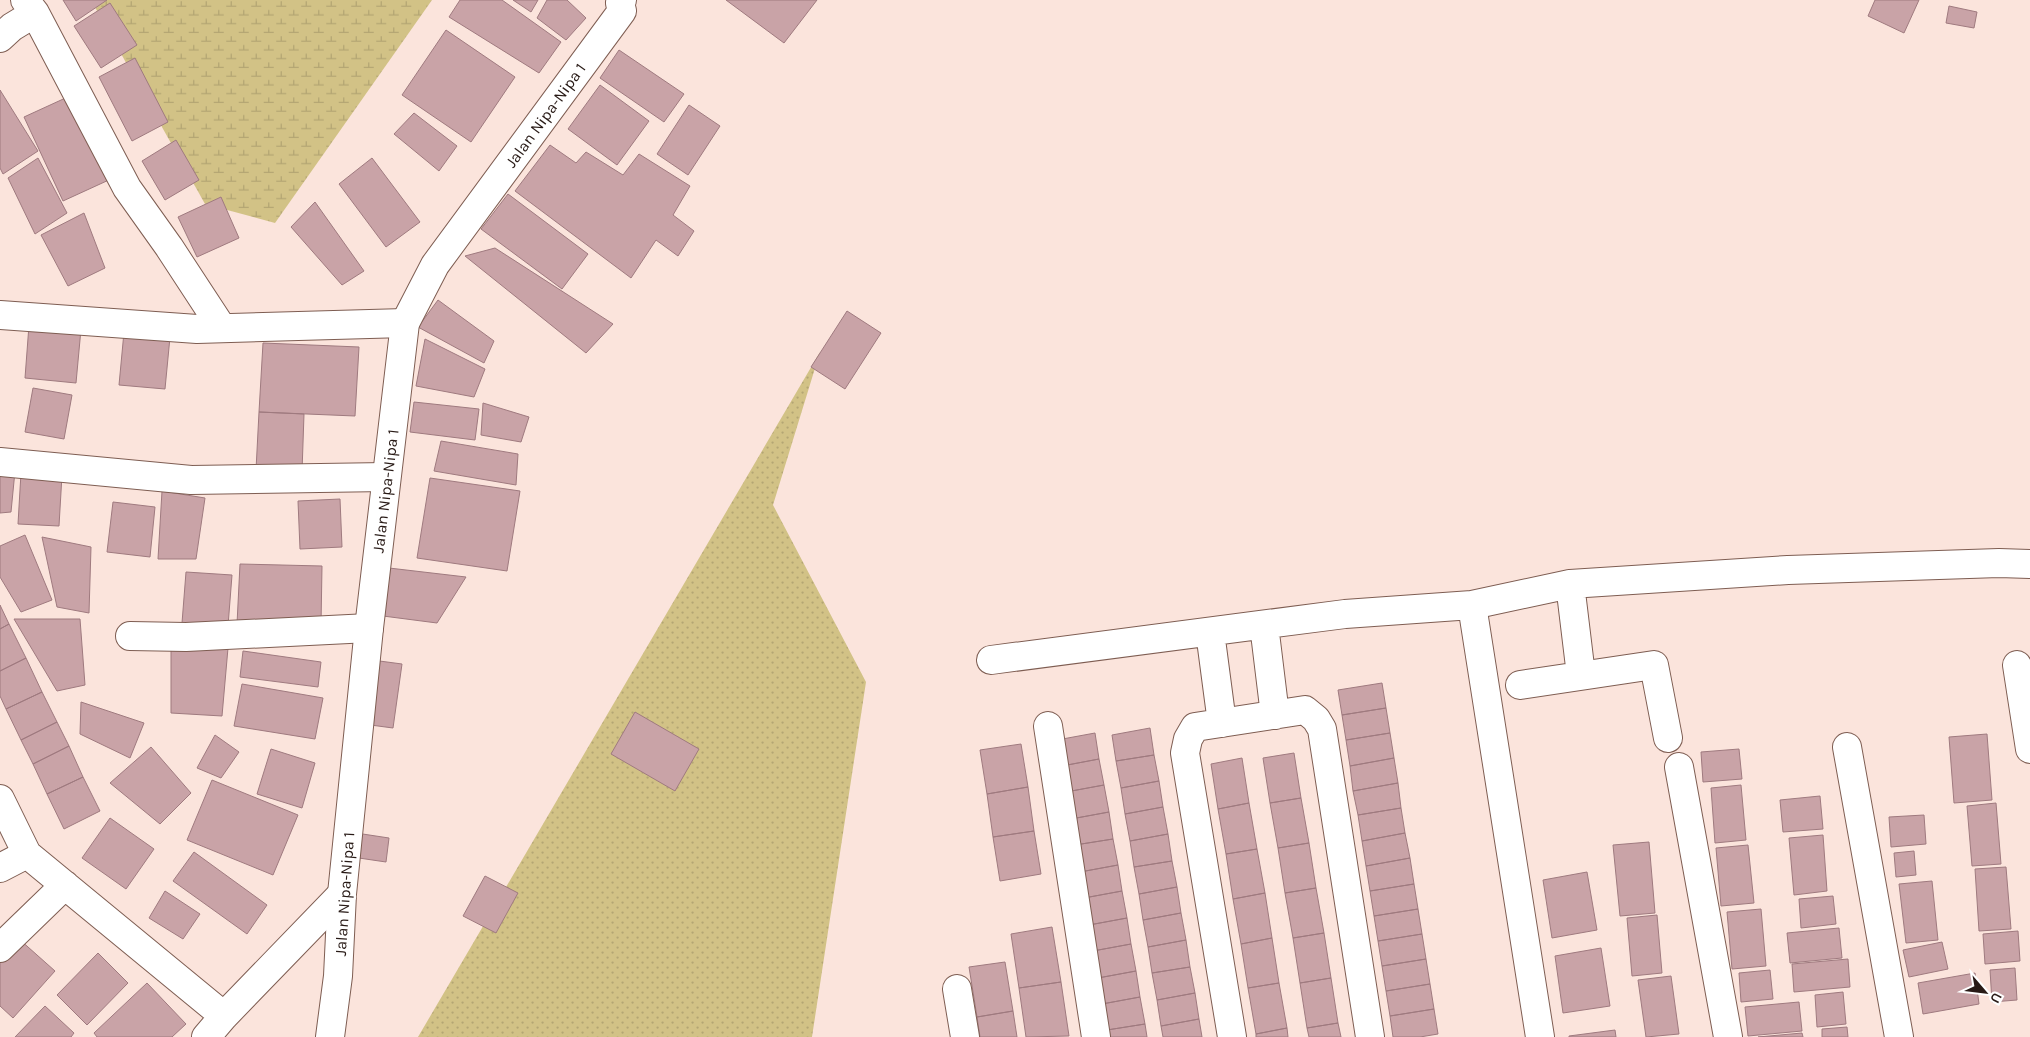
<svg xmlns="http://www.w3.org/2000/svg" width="2030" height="1037" font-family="Karla,sans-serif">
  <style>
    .grass { fill: url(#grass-dots) }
    .wetland { fill: url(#wetland-marsh) }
    .building { fill: #c9a3a7; stroke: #9f7a7f }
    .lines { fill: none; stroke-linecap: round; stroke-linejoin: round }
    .minor-casing { stroke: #7e5d52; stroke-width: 30 }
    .tertiary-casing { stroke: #7e5d52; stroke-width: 30 }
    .minor { stroke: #fff; stroke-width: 28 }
    .tertiary { stroke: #fff; stroke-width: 28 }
    .labels { text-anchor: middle; stroke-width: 5; stroke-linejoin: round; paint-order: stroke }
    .street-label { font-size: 16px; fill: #281a16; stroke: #fff }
  </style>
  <defs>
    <pattern id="grass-dots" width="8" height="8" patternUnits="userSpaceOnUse" patternTransform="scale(1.25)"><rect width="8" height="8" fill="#d2c286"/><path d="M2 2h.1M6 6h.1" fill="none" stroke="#b4a673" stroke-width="1.8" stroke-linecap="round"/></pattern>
    <pattern id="wetland-marsh" width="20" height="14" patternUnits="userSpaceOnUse" patternTransform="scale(1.25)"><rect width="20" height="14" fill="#d2c286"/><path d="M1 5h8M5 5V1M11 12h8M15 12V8" fill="none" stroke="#b4a673"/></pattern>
  </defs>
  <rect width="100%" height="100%" fill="#fbe4dc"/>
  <path class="grass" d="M820 352 773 505 866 682 812 1037H418Z"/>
  <path class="wetland" d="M91 0H432L275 223 205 204Z"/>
  <path class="building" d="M63 0H107L76 21Z
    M460 0H502L561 42 539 73 449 17Z
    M513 0H538L531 12Z
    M547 0H567L586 18 566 40 537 18Z
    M726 0H817L784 43Z
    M1875 0H1919L1904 33 1868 16Z
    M110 3 137 45 101 68 74 26Z
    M1949 6 1977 12 1974 28 1946 23Z
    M446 30 515 77 471 142 402 95Z
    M619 50 684 94 664 122 600 78Z
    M135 58 168 122 132 141 99 77Z
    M600 85 649 121 617 165 568 129Z
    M0 90 38 151 3 174 0 168Z
    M72 95 111 179 63 201 24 117Z
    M689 105 720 126 688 175 657 154Z
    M414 113 457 146 439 171 394 134Z
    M176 140 199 180 165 200 142 161Z
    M550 145 576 163 586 152 623 175 639 154 690 186 673 215 694 231 678 256 656 240 631 278 515 191Z
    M38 158 67 213 35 234 8 178Z
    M372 158 420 222 386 247 339 184Z
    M508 194 588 254 562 289 481 229Z
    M221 197 239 238 197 257 178 217Z
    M315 202 364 271 342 285 291 227Z
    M84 213 105 268 68 286 41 235Z
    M495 248 613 324 586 353 465 256Z
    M438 300 494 341 484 363 418 327Z
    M847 311 881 333 845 389 811 367Z
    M29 325 81 329 76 383 25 378Z
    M124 332 170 337 165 389 119 385Z
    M425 339 485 369 474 397 416 386Z
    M263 343 359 347 355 416 259 412Z
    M33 388 72 395 64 439 25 432Z
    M414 402 479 409 475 440 410 432Z
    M483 403 529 417 521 442 481 435Z
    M259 412 304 414 302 472 256 470Z
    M441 441 518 454 516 485 434 471Z
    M15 471 11 512 0 513V472Z
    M21 473 62 475 59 526 18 524Z
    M430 478 520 491 507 571 417 558Z
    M162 491 205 498 196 559H158Z
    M340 499 342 547 300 549 298 501Z
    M113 502 155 507 150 557 107 552Z
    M25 535 52 600 21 612 0 577V546Z
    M42 537 91 547 89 613 57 607Z
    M240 564 322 566 321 625 237 624Z
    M389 568 466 577 437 623 383 616Z
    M186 572 232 575 228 626 182 623Z
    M0 605 9 624 0 629Z
    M14 619H80L85 685 57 691Z
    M9 624 26 658 0 671V629Z
    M171 645 228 648 222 716 171 713Z
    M243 651 321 662 318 687 240 677Z
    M26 658 42 692 6 709 0 696V671Z
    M372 660 402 664 393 728 363 724Z
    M1382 683 1386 708 1342 715 1338 690Z
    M242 684 323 698 315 739 234 726Z
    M42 692 57 722 21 740 6 709Z
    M81 702 144 723 130 758 80 734Z
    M1386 708 1390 733 1346 740 1342 715Z
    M635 712 699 749 675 791 611 754Z
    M57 722 69 746 33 764 21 740Z
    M1150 728 1154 755 1116 761 1112 735Z
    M1095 733 1099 759 1062 766 1057 740Z
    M1390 733 1394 758 1350 766 1346 740Z
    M1987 734 1992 800 1954 803 1949 737Z
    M215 735 239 752 221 778 197 768Z
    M1021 744 1028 787 987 794 980 750Z
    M69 746 83 777 47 794 33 764Z
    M151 747 191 793 160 824 110 783Z
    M271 749 315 763 302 808 257 794Z
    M1739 749 1742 779 1703 782 1701 752Z
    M1294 753 1301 798 1270 803 1263 758Z
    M1154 755 1159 781 1121 788 1116 761Z
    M1242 758 1249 803 1218 809 1211 764Z
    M1394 758 1398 783 1353 791 1350 766Z
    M1099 759 1104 785 1066 792 1062 766Z
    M83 777 100 811 64 829 47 794Z
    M212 780 298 815 273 875 187 840Z
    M1159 781 1163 807 1125 814 1121 788Z
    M1398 783 1401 808 1358 815 1353 791Z
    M1104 785 1109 812 1071 819 1066 792Z
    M1741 785 1746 840 1715 843 1711 788Z
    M1028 787 1034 831 993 837 987 794Z
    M1820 796 1823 829 1783 832 1780 800Z
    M1301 798 1309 843 1278 848 1270 803Z
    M1249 803 1257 849 1226 854 1218 809Z
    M1996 803 2001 864 1972 866 1967 806Z
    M1163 807 1168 834 1130 841 1125 814Z
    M1401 808 1405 833 1362 841 1358 815Z
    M1109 812 1113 839 1075 845 1071 819Z
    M1924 815 1926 844 1891 847 1889 817Z
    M110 818 154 849 126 889 82 858Z
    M1034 831 1041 874 1000 881 993 837Z
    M356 833 389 838 386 862 352 857Z
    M1405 833 1410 858 1366 866 1362 841Z
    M1168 834 1172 861 1134 867 1130 841Z
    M1823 835 1827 891 1794 895 1789 838Z
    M1113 839 1118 865 1080 872 1075 845Z
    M1649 842 1655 913 1620 916 1613 845Z
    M1309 843 1316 888 1285 893 1278 848Z
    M1748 845 1754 903 1721 906 1716 848Z
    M1257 849 1265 893 1233 899 1226 854Z
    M1914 851 1916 875 1896 877 1894 853Z
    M194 852 267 905 247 934 173 881Z
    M1410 858 1414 884 1370 891 1366 866Z
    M1172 861 1177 887 1139 894 1134 867Z
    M1118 865 1122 891 1084 898 1080 872Z
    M2006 867 2011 929 1979 931 1975 869Z
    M1587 872 1597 930 1552 938 1543 880Z
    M485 876 518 893 496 933 463 916Z
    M1932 881 1938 940 1906 943 1899 884Z
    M1414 884 1418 909 1374 916 1370 891Z
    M1177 887 1181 913 1143 920 1139 894Z
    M1316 888 1324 933 1293 938 1285 893Z
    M165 891 200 914 183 939 149 918Z
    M1122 891 1127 918 1089 925 1084 898Z
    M1265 893 1272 938 1241 944 1233 899Z
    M1833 896 1836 924 1801 928 1799 899Z
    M1418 909 1422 934 1378 941 1374 916Z
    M1761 909 1766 966 1732 969 1727 912Z
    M1181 913 1186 940 1148 947 1143 920Z
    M1657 915 1662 973 1632 976 1627 918Z
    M1127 918 1131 944 1093 951 1089 925Z
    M1052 927 1061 982 1019 988 1011 934Z
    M1839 928 1842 958 1790 963 1787 933Z
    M2018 931 2020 961 1985 964 1983 934Z
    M1324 933 1331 978 1300 983 1293 938Z
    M1422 934 1426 959 1382 966 1378 941Z
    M1272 938 1279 983 1248 988 1241 944Z
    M19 939 55 971 13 1018 0 1006V959Z
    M1186 940 1190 967 1152 973 1148 947Z
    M1942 942 1948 969 1909 977 1903 950Z
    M1131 944 1136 971 1098 978 1093 951Z
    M1601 948 1610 1006 1563 1013 1555 956Z
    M98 953 128 983 87 1025 57 995Z
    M1426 959 1430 984 1386 991 1382 966Z
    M1848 959 1850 987 1794 992 1792 964Z
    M1005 962 1013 1011 977 1017 969 967Z
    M1190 967 1195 993 1157 1000 1152 973Z
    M2015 968 2017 1000 1992 1002 1990 970Z
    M1770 970 1773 999 1741 1002 1739 973Z
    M1136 971 1140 997 1102 1004 1098 978Z
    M1975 973 1979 1004 1923 1014 1918 983Z
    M1671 976 1679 1034 1646 1037 1638 980Z
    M1331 978 1338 1023 1307 1028 1300 983Z
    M1061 982 1069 1036 1026 1037 1019 988Z
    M147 983 186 1024 172 1037H97L94 1033Z
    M1279 983 1287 1028 1256 1034 1248 988Z
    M1430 984 1434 1009 1390 1016 1386 991Z
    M1843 992 1846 1024 1817 1027 1815 995Z
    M1195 993 1199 1019 1161 1026 1157 1000Z
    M1140 997 1145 1024 1107 1030 1102 1004Z
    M1799 1002 1802 1031 1748 1036 1745 1007Z
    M45 1006 74 1033 71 1037H15Z
    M1434 1009 1438 1034 1420 1037H1393L1390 1016Z
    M1013 1011 1017 1037H980L977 1017Z
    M1199 1019 1202 1037H1163L1161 1026Z
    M1338 1023 1341 1037H1309L1307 1028Z
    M1145 1024 1147 1037H1108L1107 1030Z
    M1847 1027 1848 1037H1822V1029Z
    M1287 1028 1288 1037H1256V1034Z
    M1615 1030 1616 1037H1569V1036Z
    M1802 1033 1803 1037H1758Z"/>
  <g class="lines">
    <g class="minor-casing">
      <path id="minor" d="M25 0 35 13 127 188 169 247 222 328
        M0 38 12 27 35 13
        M0 315 197 329 405 323
        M0 462 191 480 386 477
        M1570 584 1581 675
        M1472 605 1540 1037
        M1264 625 1275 715
        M1210 632 1222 723
        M130 636 186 637 369 628
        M991 660 1345 614 1472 605 1570 584 1788 570 1999 563 2030 564
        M2017 665 2030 749
        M1520 685 1654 665 1668 738
        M1048 726 1096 1037
        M1847 747 1899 1037
        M1679 767 1728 1037
        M0 799 27 854 224 1016
        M0 868 27 854
        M0 948 65 885
        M957 989 965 1037
        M206 1037 224 1016 342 894
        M1232 1037 1185 753 1188 739 1195 727 1305 710 1316 719 1322 729 1370 1037"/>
    </g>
    <g class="tertiary-casing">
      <path id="tertiary" d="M330 1037 338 976 342 894 369 628 405 323 435 265 622 11 620 3 622 0"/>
    </g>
    <use href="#minor" class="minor"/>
    <use href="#tertiary" class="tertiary"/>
  </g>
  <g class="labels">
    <g class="street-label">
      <text transform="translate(545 115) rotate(-54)" y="6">Jalan Nipa-Nipa 1</text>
      <text transform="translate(385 491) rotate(-83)" y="6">Jalan Nipa-Nipa 1</text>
      <text transform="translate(344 894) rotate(-86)" y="6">Jalan Nipa-Nipa 1</text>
    </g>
  </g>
  <g transform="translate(1985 992) rotate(118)" stroke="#ffffff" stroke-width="4" paint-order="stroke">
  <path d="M0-4L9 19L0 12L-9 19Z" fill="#281a16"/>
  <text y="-8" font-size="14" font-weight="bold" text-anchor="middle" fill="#281a16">U</text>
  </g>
</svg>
